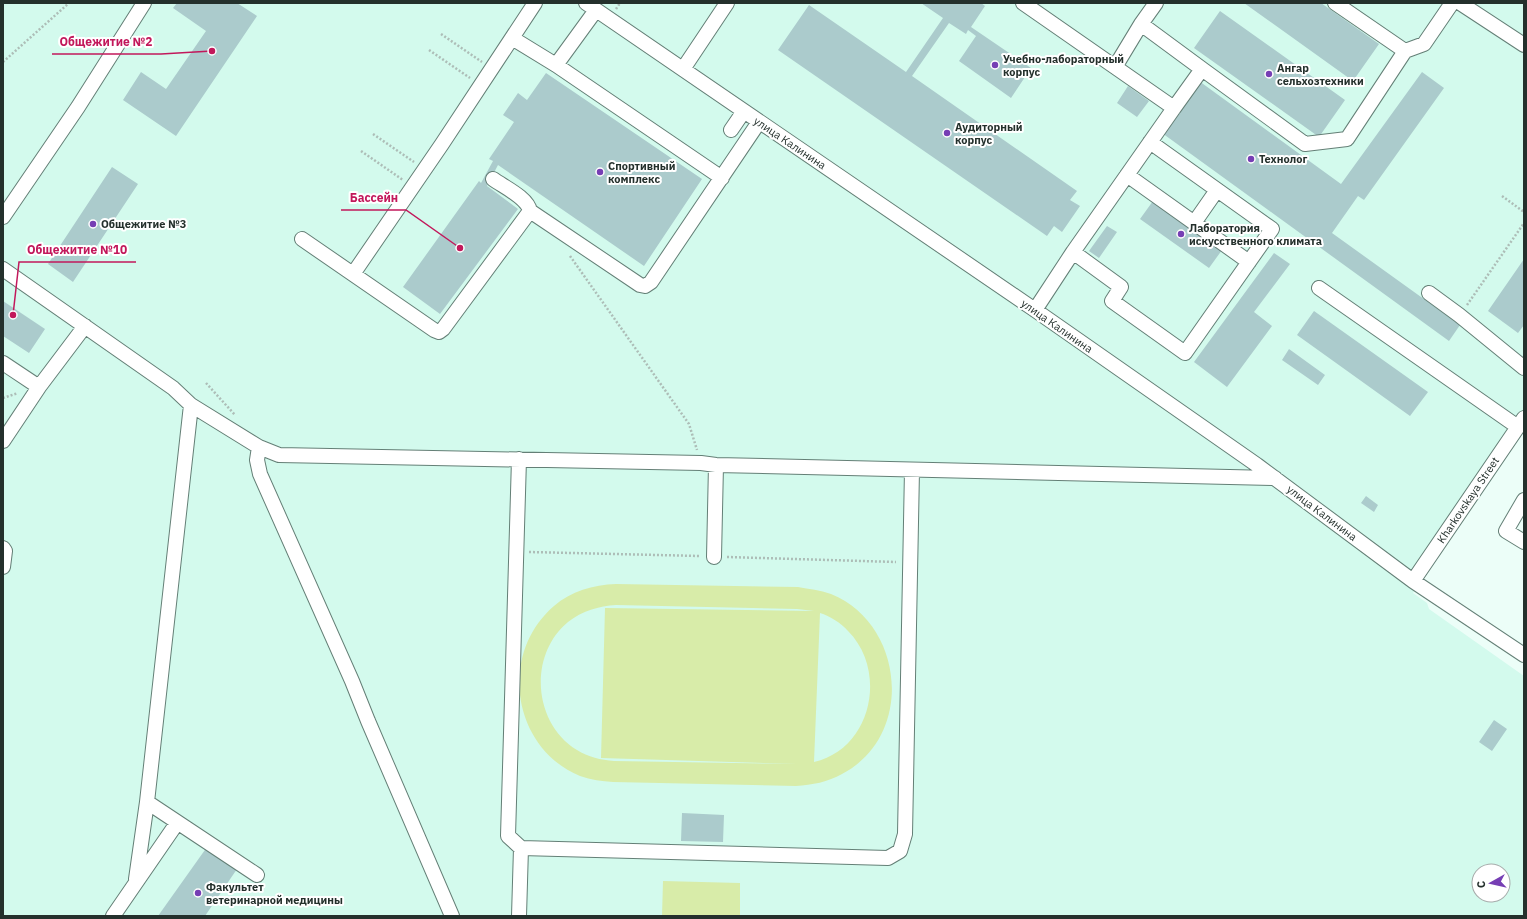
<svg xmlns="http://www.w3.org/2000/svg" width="1527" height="919" font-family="'IBM Plex Sans',sans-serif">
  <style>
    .built { fill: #d3faed; fill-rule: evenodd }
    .green { fill: #d8eca9; fill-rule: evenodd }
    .building { fill: #abcbcc }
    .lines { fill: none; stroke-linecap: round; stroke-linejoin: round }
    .minor-casing { stroke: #647f76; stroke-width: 16 }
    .path { stroke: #adbdb7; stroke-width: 2.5; stroke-dasharray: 2 2; stroke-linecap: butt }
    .minor { stroke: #fff; stroke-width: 14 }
    .poi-dot { fill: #763eb4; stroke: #fff; stroke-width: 1.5 }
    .labels { text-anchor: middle; stroke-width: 4; stroke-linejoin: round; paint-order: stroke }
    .poi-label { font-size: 11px; font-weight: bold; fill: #24302c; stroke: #fff; text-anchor: start }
    .street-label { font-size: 11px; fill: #24302c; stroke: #fff }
    .leader { fill: none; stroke: #c2185b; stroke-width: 1.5 }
    .callout-dot { fill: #c2185b; stroke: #fff; stroke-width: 1.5 }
    .callout-label { font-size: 12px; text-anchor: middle; font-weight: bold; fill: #c2185b; stroke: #fff; stroke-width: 4; stroke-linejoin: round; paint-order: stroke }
  </style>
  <rect width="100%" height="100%" fill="#ecfef8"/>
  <path class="built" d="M3 3H1524V432L1413 593 1427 603 1429 609 1524 676V916H3ZM1479 871H1503V895H1479Z"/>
  <path class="green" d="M616 584 798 587C809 589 820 590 831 594 905 624 915 736 842 774 828 782 812 785 796 786L613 782C602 781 591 780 580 776 512 748 498 654 554 606 571 591 593 585 616 584ZM616 605 797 609 814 611 605 608 601 758 798 764 614 761C601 760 588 757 577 750 533 723 528 655 568 622 582 611 599 606 616 605ZM820 613C830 616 841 623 848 631 888 671 872 749 814 762Z
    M663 881 740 883V916H662Z"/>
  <path class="building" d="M177 3H237L257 16 176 136 123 100 141 72 166 89 206 31 173 8Z
    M921 3H981L985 6 971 27 1031 68 1011 98 959 61 976 36 968 30 966 34 949 23 912 76 1077 191 1070 200 1080 206 1062 232 1054 226 1047 236 778 50 809 5 906 72 943 18Z
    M1244 3H1321L1379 44 1353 81Z
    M1220 11 1345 100 1319 137 1194 48Z
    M1422 72 1444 88 1364 200 1358 196 1332 233 1460 325 1449 341 1162 133 1199 81 1341 184Z
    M546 73 702 179 644 266 498 165 487 186 518 209 440 314 403 287 479 181 481 183 493 161 489 159 514 122 503 115 518 93 527 100Z
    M1128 86 1149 101 1137 117 1117 103Z
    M112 167 138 184 73 282 48 264Z
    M1153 201 1222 250 1209 268 1140 219Z
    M1107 226 1117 232 1099 258 1089 251Z
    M1274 253 1290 264 1254 312 1272 326 1227 387 1194 362Z
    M1524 259V325L1518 333 1488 311Z
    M3 301 45 329 29 353 3 336Z
    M1314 311 1428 392 1410 416 1297 335Z
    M1289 349 1325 375 1318 385 1282 360Z
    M1366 496 1378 505 1374 512 1361 503Z
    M1494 720 1507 729 1492 751 1479 742Z
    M682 813 724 815 723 842 681 841Z
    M207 847 237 869 205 916H158Z"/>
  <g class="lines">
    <g class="minor-casing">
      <path id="minor" d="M586 3 1035 310 1257 465 1413 581 1524 655
        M1023 3 1174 108 1073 252 1035 310
        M1460 3 1524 45
        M1141 24 1202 69
        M512 38 556 65 722 178
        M1405 51 1424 44 1452 3
        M556 65 596 10
        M1115 67 1141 24 1156 3
        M683 69 727 3
        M1174 108 1202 69 1305 144 1347 139 1405 51 1335 3
        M731 130 744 111
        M1127 175 1249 262
        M493 179C504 187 528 198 530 211
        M3 217 78 107 144 3
        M1194 223 1217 190
        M302 239 434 330 439 332 443 329 530 211 640 285 645 286 651 282 759 122
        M1073 252 1121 287 1112 301 1185 353 1272 229 1150 142
        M3 269 173 388 191 405 259 447 279 455 701 463 716 465 1275 478
        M353 274 442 144 535 3
        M1319 288 1518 427
        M1429 293 1459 315 1524 368
        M3 363 39 387
        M191 405 147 802 257 875
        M3 441 39 387 85 326
        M259 447 257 460 260 474 352 681 368 721 452 916
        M519 459 508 836 521 848 888 858 900 851 905 834 912 470
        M1524 500 1506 531 1524 542
        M3 548 5 551 3 567
        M714 557 716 465
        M1413 581 1524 418
        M136 879 147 802
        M113 916 177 823
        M519 916 521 848"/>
    </g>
    <path class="path" d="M616 9 620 3
      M441 34 482 62
      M429 50 470 78
      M3 62 69 3
      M373 134 414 162
      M361 151 403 180
      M1502 196 1524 212
      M570 256 689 424 697 450
      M1467 305 1524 223
      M206 383 235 415
      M3 398 18 393
      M529 552 700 556
      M727 557 896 562"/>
    <use href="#minor" class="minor"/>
  </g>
  <g class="poi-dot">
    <circle cx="995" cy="65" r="4"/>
    <circle cx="1269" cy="74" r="4"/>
    <circle cx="947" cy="133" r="4"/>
    <circle cx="1251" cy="159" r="4"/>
    <circle cx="600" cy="172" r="4"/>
    <circle cx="93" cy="224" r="4"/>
    <circle cx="1181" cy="234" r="4"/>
    <circle cx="198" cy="893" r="4"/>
  </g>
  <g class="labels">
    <g class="poi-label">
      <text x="1003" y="63">Учебно-лабораторный<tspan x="1003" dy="13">корпус</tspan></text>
      <text x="1277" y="72">Ангар<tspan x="1277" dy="13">сельхозтехники</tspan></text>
      <text x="955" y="131">Аудиторный<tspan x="955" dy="13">корпус</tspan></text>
      <text x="1259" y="163">Технолог</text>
      <text x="608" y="170">Спортивный<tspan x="608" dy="13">комплекс</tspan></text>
      <text x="101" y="228">Общежитие №3</text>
      <text x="1189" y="232">Лаборатория<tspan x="1189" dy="13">искусственного климата</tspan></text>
      <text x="206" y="891">Факультет<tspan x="206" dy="13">ветеринарной медицины</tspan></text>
    </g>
    <g class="street-label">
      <text transform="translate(790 143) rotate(34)" y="4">улица Калинина</text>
      <text transform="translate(1057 326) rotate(35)" y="4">улица Калинина</text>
      <text transform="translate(1468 500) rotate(-56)" y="4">Kharkovskaya Street</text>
      <text transform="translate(1322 513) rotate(37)" y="4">улица Калинина</text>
    </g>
  </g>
  <path class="leader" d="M212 51L161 54H52M460 248L406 210H341M13 315L19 262H136"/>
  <g class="callout-dot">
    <circle cx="212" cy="51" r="4"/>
    <circle cx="460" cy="248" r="4"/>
    <circle cx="13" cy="315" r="4"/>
  </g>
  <g class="callout-label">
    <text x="106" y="46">Общежитие №2</text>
    <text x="374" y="202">Бассейн</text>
    <text x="77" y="254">Общежитие №10</text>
  </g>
  <rect width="1527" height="919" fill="none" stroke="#24302c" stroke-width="8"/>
  <g transform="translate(1491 883) rotate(262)"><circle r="19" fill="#ffffff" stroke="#a7acab"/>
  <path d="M0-3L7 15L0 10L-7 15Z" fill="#763eb4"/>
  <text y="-6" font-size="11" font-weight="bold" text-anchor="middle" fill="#24302c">С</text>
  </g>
</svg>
